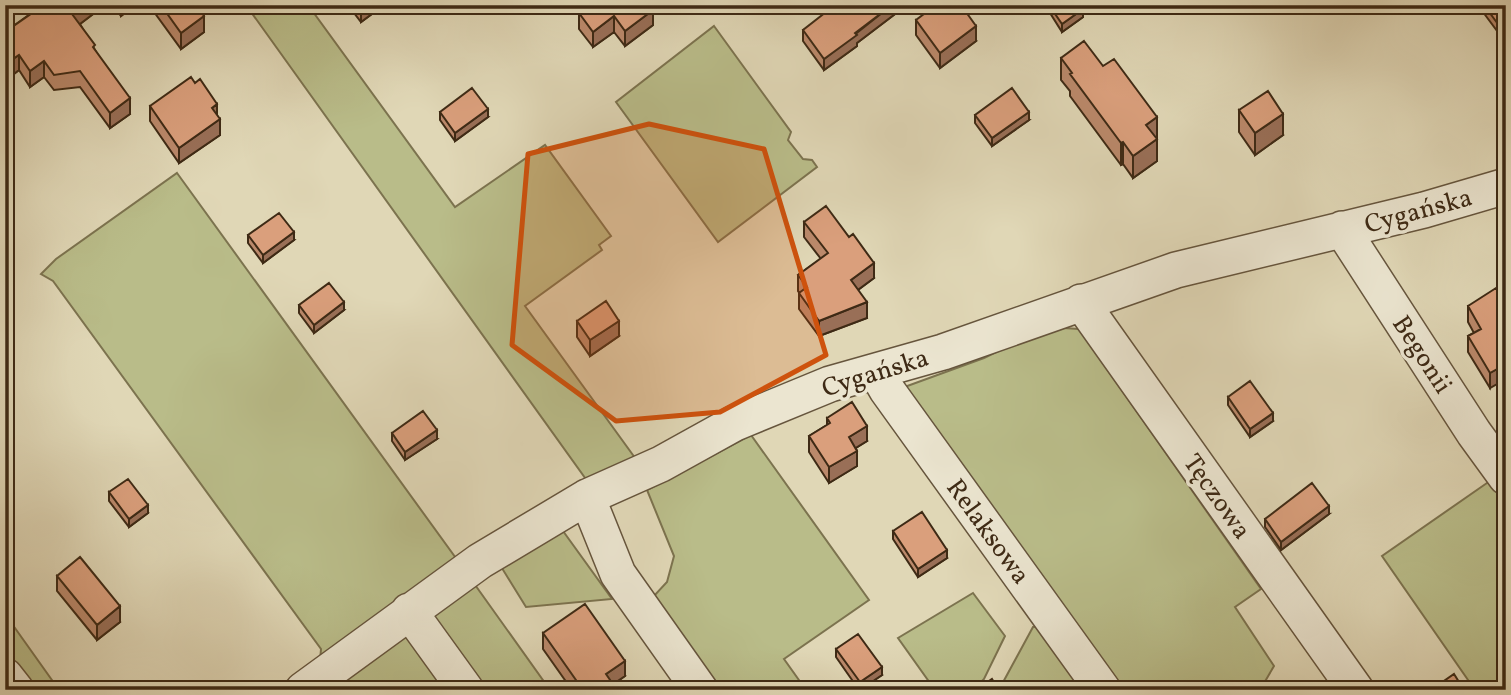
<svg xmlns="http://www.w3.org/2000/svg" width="1511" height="695" font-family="Vollkorn,serif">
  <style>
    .green { fill: #b9bc89; stroke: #7c734f; stroke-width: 2 }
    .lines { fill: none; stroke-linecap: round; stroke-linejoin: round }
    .street-casing { stroke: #66553d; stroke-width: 38 }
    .street { stroke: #ebe5d0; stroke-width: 35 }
    .wall { fill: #bb896b; stroke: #3e2a15; stroke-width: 2 }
    .shaded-wall { fill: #996f57; stroke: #3e2a15; stroke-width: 2 }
    .building { fill: #da9f7c; stroke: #3e2a15; stroke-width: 2 }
    .marked { fill: #ce520d; fill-opacity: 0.2; stroke: #ce520d; stroke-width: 5; stroke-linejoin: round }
    .labels { text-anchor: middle; stroke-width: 7; stroke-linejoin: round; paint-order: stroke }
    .street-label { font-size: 26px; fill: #3e2a15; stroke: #ebe5d0 }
  </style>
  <rect width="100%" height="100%" fill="#e0d7b6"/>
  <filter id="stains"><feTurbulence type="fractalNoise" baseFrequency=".00286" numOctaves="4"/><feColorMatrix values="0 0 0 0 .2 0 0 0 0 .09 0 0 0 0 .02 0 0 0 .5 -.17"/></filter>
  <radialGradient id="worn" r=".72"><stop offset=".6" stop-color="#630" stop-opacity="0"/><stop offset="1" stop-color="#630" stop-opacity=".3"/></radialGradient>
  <path class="green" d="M246 5H308L455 207 545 145 611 236 599 245 602 250 525 306 638 462 588 482Z
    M714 26 791 132 788 140 803 159 812 160 817 167 718 242 616 102Z
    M177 173 458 561 320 661 321 649 53 281 41 274 56 259Z
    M1048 327 1079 329 1261 589 1235 607 1274 666 1260 690H1116L899 389 984 358Z
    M751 435 869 600 784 659 806 690H711L652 598 667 582 674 556 647 490Z
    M1497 476 1506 488V690H1475L1382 556Z
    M563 531 612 599 526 607 500 565Z
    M473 582 550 690H477L424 617Z
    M973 593 1005 636 984 679 973 690H935L898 638Z
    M5 614 59 690H27L5 660Z
    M1046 626 1092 690H1004L1001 686 1033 627Z
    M403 635 414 637 457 690H330Z"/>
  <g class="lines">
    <g class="street-casing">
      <path id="street" d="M1342 229 1474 433 1506 477
        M1081 302 1356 690
        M876 371 887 390 1103 690
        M587 497 618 574 700 690
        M409 611 466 690
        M5 676 16 690
        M303 690 480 561 587 497 661 464 735 423 830 384 943 352 1176 270 1424 210 1506 186"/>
    </g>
    <use href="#street" class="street"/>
  </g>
  <path class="wall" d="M24 5H105L80 24 95 50 130 114 110 128 80 87 54 90 44 77 30 87 19 70 10 77 5 71V32L30 14Z
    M113 5H135L121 16Z
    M149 5H196L204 32 181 49Z
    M348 5H384L361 22Z
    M584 5H650L653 25 625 46 614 32 593 47 579 29V13L586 8Z
    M899 5V11L857 43V46L824 70 803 41V30Z
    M1045 5H1081L1083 17 1062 32Z
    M1480 5H1506V43L1480 8Z
    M916 20 976 41 940 68 916 35Z
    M1061 58 1103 66 1157 138V161L1133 178 1123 164 1121 165 1070 96V91L1061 80Z
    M150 106 217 115 220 135 179 163 150 121Z
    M1239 110 1283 135 1255 155 1239 132Z
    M440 112 488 117 455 141 440 120Z
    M975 115 1029 120 992 146 975 123Z
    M804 222 874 278 858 290 867 318 819 336 799 309V293H800L798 291V275L821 259 804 237Z
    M248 235 294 240 263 263 248 243Z
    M1506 303 1490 388 1468 352V336L1474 333 1468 322V306Z
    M299 305 344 310 314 333 299 313Z
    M577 321 619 336 590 356 577 337Z
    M1228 397 1273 421 1250 437 1228 405Z
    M827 418 867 441 856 448 857 466 829 483 809 452V436L827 425Z
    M392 433 437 439 405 460 392 441Z
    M109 492 148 513 129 527 109 501Z
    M1329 514 1281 550 1265 527V519Z
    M893 531 947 558 918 577 893 539Z
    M57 576 120 622 97 640 57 591Z
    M543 633 625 676 614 684 617 690H572L543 649Z
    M836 649 882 675 859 690 836 657Z"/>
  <path class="shaded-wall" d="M84 5H105L72 30V14Z
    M121 5H135L121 16Z
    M373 5H384L361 22V14Z
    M892 5H899V11L857 43V46L824 70V59Z
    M1083 9V17L1062 32V24Z
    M653 10V25L625 46V31Z
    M204 16V32L181 49V33Z
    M614 16V32L593 47V32Z
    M976 26V41L940 68V53Z
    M19 55V70L10 77V61Z
    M44 61V77L30 87V71Z
    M130 98V114L110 128V113Z
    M217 104V120L212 108Z
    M488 109V117L455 141V133Z
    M1029 112V120L992 146V138Z
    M1283 114V135L1255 155V133Z
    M1157 117V138L1146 146V125Z
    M220 119V135L179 163V148Z
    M1157 139V161L1133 178V156Z
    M1123 142V164L1121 165V143Z
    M294 232V240L263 263V255Z
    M874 263V278L851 295V280Z
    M344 302V310L314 333V325Z
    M867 302V318L819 336V321Z
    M619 321V336L590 356V340Z
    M1506 364V379L1490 388V373Z
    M1273 413V421L1250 437V429Z
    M867 426V441L849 452V437Z
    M437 430V439L405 460V452Z
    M857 451V466L829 483V467Z
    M148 505V513L129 527V519Z
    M1329 506V514L1281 550V542Z
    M947 550V558L918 577V569Z
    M120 606V622L97 640V625Z
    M625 661V676L606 689V674Z
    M882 667V675L860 690V682Z"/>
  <path class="building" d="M35 5H84L72 14 95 45 93 47 130 98 110 113 80 71 54 75 44 61 30 71 19 55 10 61 5 55V32L38 9Z
    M161 5H196L204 16 181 33Z
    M354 5H373L361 14Z
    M590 5H650L653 10 625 31 614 16 593 32 579 13Z
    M835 5H892L855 33 857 35 824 59 803 30Z
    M936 5H961L976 26 940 53 916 20Z
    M1049 5H1081L1083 9 1062 24Z
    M1484 5H1506V35Z
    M1084 41 1103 66 1114 59 1157 117 1146 125 1157 139 1133 156 1123 142 1121 143 1070 74 1072 73 1061 58Z
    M191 77 195 83 200 79 217 104 212 108 220 119 179 148 150 106Z
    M472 88 488 109 455 133 440 112Z
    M1012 88 1029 112 992 138 975 115Z
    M1268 91 1283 114 1255 133 1239 110Z
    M826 206 849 237 853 234 874 263 851 280 867 302 819 321 799 293 807 287 798 275 828 253 804 222Z
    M279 213 294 232 263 255 248 235Z
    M329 283 344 302 314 325 299 305Z
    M1496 288 1506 303V364L1490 373 1468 336 1481 329 1468 306Z
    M606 301 619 321 590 340 577 321Z
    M1250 381 1273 413 1250 429 1228 397Z
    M852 402 867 426 849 437 857 451 829 467 809 436 830 423 827 418Z
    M423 411 437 430 405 452 392 433Z
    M128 479 148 505 129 519 109 492Z
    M1312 483 1329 506 1281 542 1265 519Z
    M922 512 947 550 918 569 893 531Z
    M80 557 120 606 97 625 57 576Z
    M585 604 625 661 606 674 617 690H583L543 633Z
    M858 634 882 667 860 682 836 649Z
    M1454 674 1464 690H1431Z
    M992 679 999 690H976Z"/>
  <path class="marked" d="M649 124 764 149 826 355 720 412 616 421 512 345 528 154Z"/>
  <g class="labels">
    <g class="street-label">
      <text transform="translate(1418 210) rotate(-15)" y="9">Cygańska</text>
      <text transform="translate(1423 354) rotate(57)" y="9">Begonii</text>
      <text transform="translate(875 372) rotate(-17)" y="9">Cygańska</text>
      <text transform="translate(1218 496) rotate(55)" y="9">Tęczowa</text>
      <text transform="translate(989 531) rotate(54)" y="9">Relaksowa</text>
    </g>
  </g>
  <rect width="1511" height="695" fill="none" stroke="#e0d7b6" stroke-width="28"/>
  <rect x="7" y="7" width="1497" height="681" fill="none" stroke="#3e2a15" stroke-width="3.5"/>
  <rect x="14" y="14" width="1483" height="667" fill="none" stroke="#3e2a15" stroke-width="2"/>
  <rect width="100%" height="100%" filter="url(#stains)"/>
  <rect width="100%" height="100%" fill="url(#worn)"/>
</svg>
